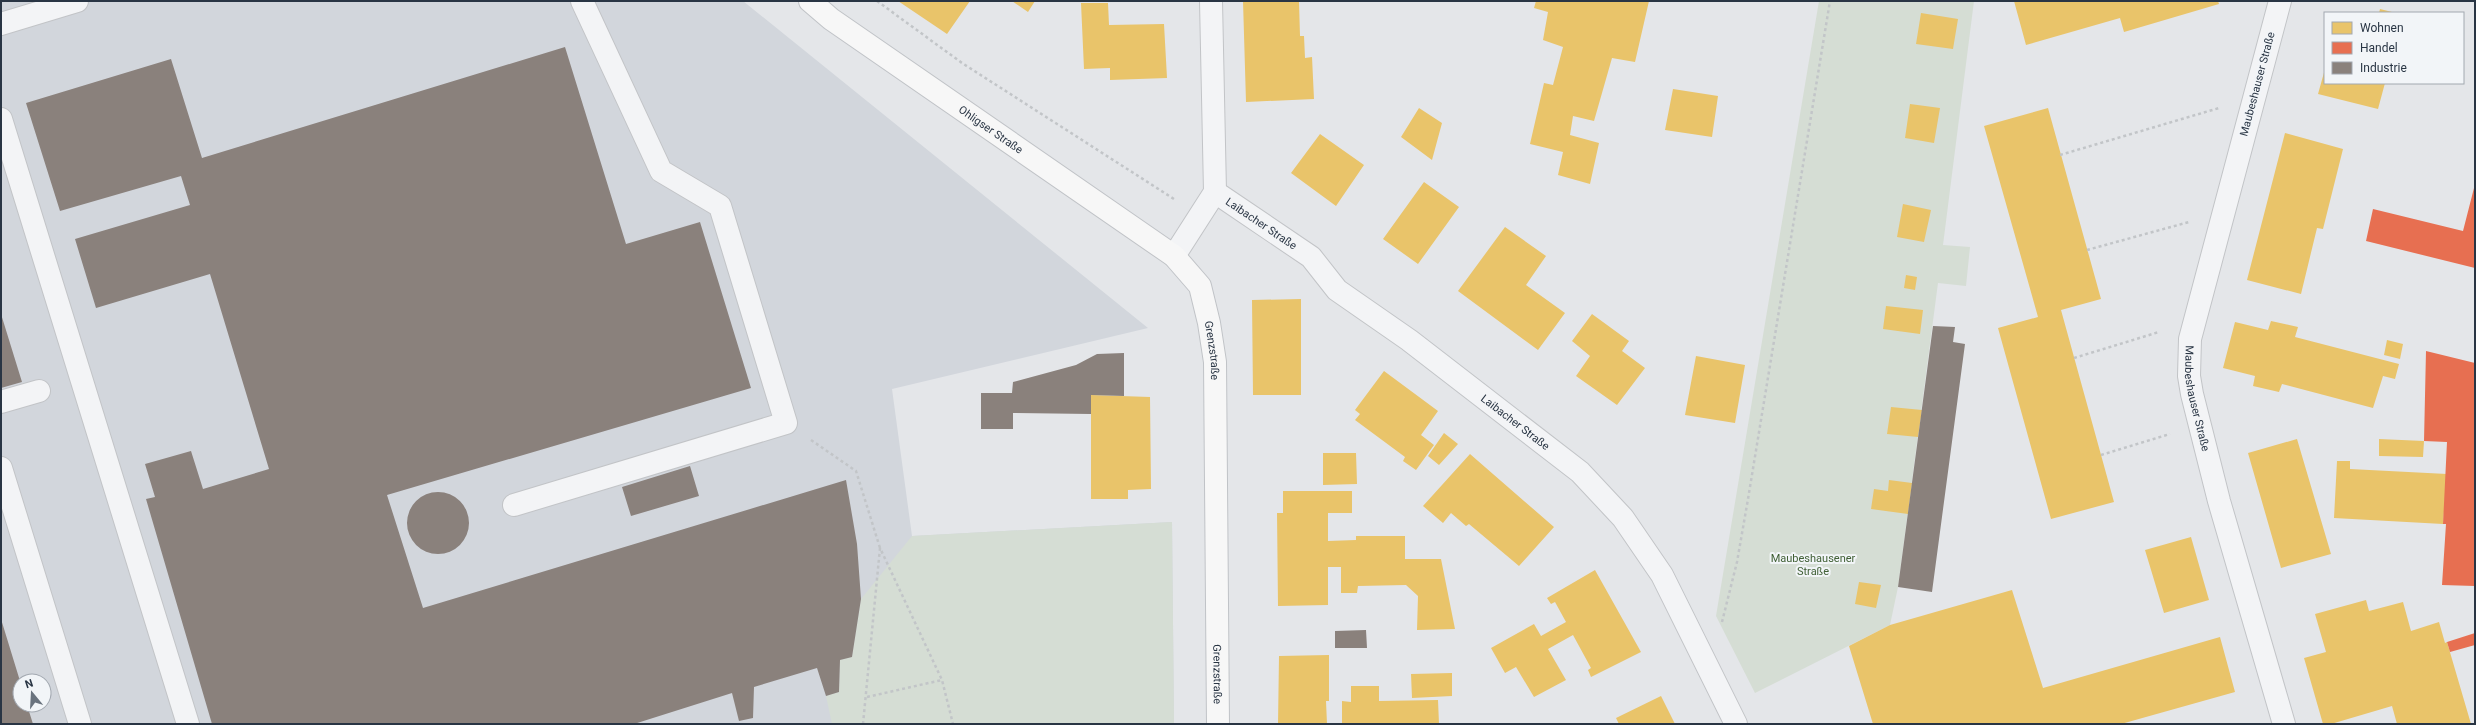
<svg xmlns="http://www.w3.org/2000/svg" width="2476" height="725" font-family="Roboto,sans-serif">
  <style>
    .built { fill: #d2d6dc; fill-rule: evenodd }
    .green { fill: #d5ddd4 }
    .homes { fill: #e9c46a }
    .shops { fill: #e76f51 }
    .industry { fill: #8a817c }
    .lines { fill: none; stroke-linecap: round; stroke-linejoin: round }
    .minor-casing { stroke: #c2c4c7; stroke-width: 24 }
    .major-casing { stroke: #c0c3c7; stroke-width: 24 }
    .path { stroke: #c2c5c8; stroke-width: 2.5; stroke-dasharray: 3 3; stroke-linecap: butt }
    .minor { stroke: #f3f4f6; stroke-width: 22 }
    .major { stroke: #f7f7f7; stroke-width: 22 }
    .labels { text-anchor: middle; stroke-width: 4; stroke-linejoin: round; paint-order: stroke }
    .street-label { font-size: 11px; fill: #293544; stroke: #f2f5f8 }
    .park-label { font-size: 11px; fill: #416036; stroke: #f2f5f8 }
  </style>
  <rect width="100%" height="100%" fill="#e4e6e9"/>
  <path class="built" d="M1 1H743L1148 328 892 389 912 536 1172 522 1174 724H1ZM20 681H44V705H20Z"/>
  <path class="green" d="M1819 1H1974L1943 245 1970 247 1966 286 1938 283 1898 587 1890 625 1755 693 1716 616Z
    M1172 522 1174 724H832L826 696 839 692 840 660 852 657 861 599 912 536Z"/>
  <path class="homes" d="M898 1H970L947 34Z
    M1012 1H1035L1028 12Z
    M1243 1H1299L1300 36H1304L1305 58 1312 57 1314 99 1246 102Z
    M1536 1H1649L1635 62 1612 58 1594 121 1573 116 1570 135 1599 143 1590 184 1558 175 1563 152 1530 144 1544 83 1553 85 1563 47 1543 40 1548 12 1534 8Z
    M2014 1H2218L2219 4 2124 32 2120 18 2026 45Z
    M1081 3H1108L1109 25 1164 24 1167 78 1110 80V68L1084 69Z
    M2380 9 2392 12V13H2379Z
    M1921 13 1958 19 1953 49 1916 44Z
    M2325 69V83H2385L2378 109 2318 94Z
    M1673 89 1718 96 1712 137 1665 130Z
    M1910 104 1940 108 1934 143 1905 138Z
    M1419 108 1442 123 1432 160 1401 137Z
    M2048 108 2101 299 2061 310 2114 502 2051 519 1998 328 2038 317 1984 126Z
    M2285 133 2343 149 2323 229 2317 228 2301 294 2247 280Z
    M1320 134 1364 165 1336 206 1291 173Z
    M1424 182 1459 207 1418 264 1383 239Z
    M1903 204 1931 210 1924 242 1897 237Z
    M1505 227 1546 256 1526 285 1565 313 1538 350 1458 291Z
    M1906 275 1917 277 1915 290 1904 288Z
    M1301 299V395H1253L1252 300Z
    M1886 306 1923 310 1920 334 1883 329Z
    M1592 314 1629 341 1622 351 1645 368 1617 405 1576 376 1590 356 1572 341Z
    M2271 321 2298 327 2295 337 2399 364 2395 379 2383 376 2373 408 2282 384 2279 392 2253 386 2255 376 2223 368 2235 322 2268 330Z
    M2387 340 2403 344 2400 359 2384 355Z
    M1696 356 1745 365 1735 423 1685 415Z
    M1384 371 1438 411 1421 435 1434 445 1416 470 1403 461 1405 457 1355 420 1360 414 1355 410Z
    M1091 395 1150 397 1151 489 1128 490V499H1091Z
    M1891 407 1922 410 1918 437 1887 434Z
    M1444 433 1458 444 1439 465 1428 456Z
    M2297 439 2331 554 2281 568 2248 453Z
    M2379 439 2424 441 2423 457 2379 456Z
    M1323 453H1356L1357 484 1323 485Z
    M1470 454 1554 527 1519 566 1469 524 1466 526 1451 513 1443 523 1423 506Z
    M2337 461H2350V469L2447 474 2443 524 2334 518Z
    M1889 480 1912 483 1908 514 1871 509 1874 489 1888 491Z
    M1283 491H1352V513H1328V541L1356 540V536H1405V559H1441L1455 629 1417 630 1418 596 1406 585 1358 586 1357 593H1341V567H1328V605L1278 606 1277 513H1283Z
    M2191 537 2209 600 2164 613 2145 550Z
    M1595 570 1641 652 1591 677 1588 670 1591 668 1573 635 1548 649 1566 680 1534 697 1516 667 1505 673 1491 648 1534 624 1541 636 1566 622 1555 602 1551 604 1547 598Z
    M1859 582 1881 585 1876 608 1855 604Z
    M2012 590 2043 688 2220 637 2235 692 2121 724H1873L1849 646 1890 625Z
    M2366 600 2369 611 2403 602 2411 631 2439 622 2445 643 2447 642 2471 724H2397L2392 706 2331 724H2323L2304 658 2326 652 2315 614Z
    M1329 655V701H1326L1327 724H1278L1279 656Z
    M1452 673V696L1412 698 1411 674Z
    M1351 686H1379V701L1438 700 1439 724H1342V701L1351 702Z
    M1661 696 1675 724H1619L1616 718Z"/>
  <path class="shops" d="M2474 188 2475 268 2366 241 2373 209 2463 231Z
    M2426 351 2475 363V586L2442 585 2446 524H2443L2447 442 2424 441Z
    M2475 633V645L2450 652 2447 642Z"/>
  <path class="industry" d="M565 47 626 244 700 222 751 388 387 495 423 608 846 480 857 544 861 599 852 657 840 660 839 692 826 696 817 668 754 687 753 718 739 721 732 693 634 724H212L146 499 155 497 145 464 191 451 203 489 269 469 210 274 96 308 75 239 190 205 181 176 60 211 26 103 171 59 202 158Z
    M1 314 22 382 1 388Z
    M1933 326 1955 327 1953 342 1965 344 1932 592 1898 587Z
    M1124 353V396L1091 395V414L1013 413V429H981V393H1012L1013 382 1076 365 1097 354Z
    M690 466 699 496 631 516 622 487Z
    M407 523a31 31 0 1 1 62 0a31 31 0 1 1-62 0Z
    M1 619 20 681V705H27L33 724H1Z
    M1366 630 1367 648H1335V631Z"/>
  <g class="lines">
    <g class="minor-casing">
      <g id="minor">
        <path id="s1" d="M2280 1 2190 339 2189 376 2192 394 2219 501 2284 724"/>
        <path d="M1 24 77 1"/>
        <path d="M1 119 188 724"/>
        <path id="s2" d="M1215 192 1311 257 1337 290 1409 340 1580 472 1623 518 1662 575 1736 724"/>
        <path d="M1174 256 1215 192 1211 1"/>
        <path d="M1 402 39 391"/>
        <path d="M1 468 80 724"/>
        <path d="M514 505 786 423 720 206 661 171 582 1"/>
      </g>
    </g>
    <g class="major-casing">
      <g id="major">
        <path id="s3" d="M810 1 831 19 1174 256 1200 286 1209 323 1215 362 1218 724"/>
      </g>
    </g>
    <path class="path" d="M877 1 962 63 1174 199
      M2060 155 2219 108
      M2087 250 2189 222
      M2074 358 2159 332
      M811 440 856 471 880 548
      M2101 455 2170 434
      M1722 622 1737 562 1748 499 1830 1
      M867 697 942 680
      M863 724 880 548 942 680 953 724"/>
    <use href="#minor" class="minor"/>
    <use href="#major" class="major"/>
  </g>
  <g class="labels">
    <g class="street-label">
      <text transform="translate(2257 84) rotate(-75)" y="4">Maubeshauser Straße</text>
      <text dy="4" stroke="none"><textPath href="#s3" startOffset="222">Ohligser Straße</textPath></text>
      <text dy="4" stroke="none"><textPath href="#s2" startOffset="56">Laibacher Straße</textPath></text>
      <text dy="4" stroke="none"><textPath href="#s3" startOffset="550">Grenzstraße</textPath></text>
      <text dy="4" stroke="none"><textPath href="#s1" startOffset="410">Maubeshauser Straße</textPath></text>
      <text dy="4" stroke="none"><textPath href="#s2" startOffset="380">Laibacher Straße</textPath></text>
      <text dy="4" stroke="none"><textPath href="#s3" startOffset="874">Grenzstraße</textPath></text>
    </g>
    <g class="park-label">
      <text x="1813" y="562">Maubeshausener<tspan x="1813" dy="13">Straße</tspan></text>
    </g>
  </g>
  <rect width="2476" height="725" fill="none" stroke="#293544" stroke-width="4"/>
  <rect x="2324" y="12" width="140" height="72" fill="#f2f5f8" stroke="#a2a8b0"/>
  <rect x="2332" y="22" width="20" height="12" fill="#e9c46a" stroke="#a2a8b0"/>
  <text x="2360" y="32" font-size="12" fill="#293544">Wohnen</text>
  <rect x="2332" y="42" width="20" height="12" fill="#e76f51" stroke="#a2a8b0"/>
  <text x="2360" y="52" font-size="12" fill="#293544">Handel</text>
  <rect x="2332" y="62" width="20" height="12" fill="#8a817c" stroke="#a2a8b0"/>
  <text x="2360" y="72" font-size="12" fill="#293544">Industrie</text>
  <g transform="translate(32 693) rotate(342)"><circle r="19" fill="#f2f5f8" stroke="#a2a8b0"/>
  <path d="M0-3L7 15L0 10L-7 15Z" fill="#6a737e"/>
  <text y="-6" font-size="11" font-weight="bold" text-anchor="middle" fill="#293544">N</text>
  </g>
</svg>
